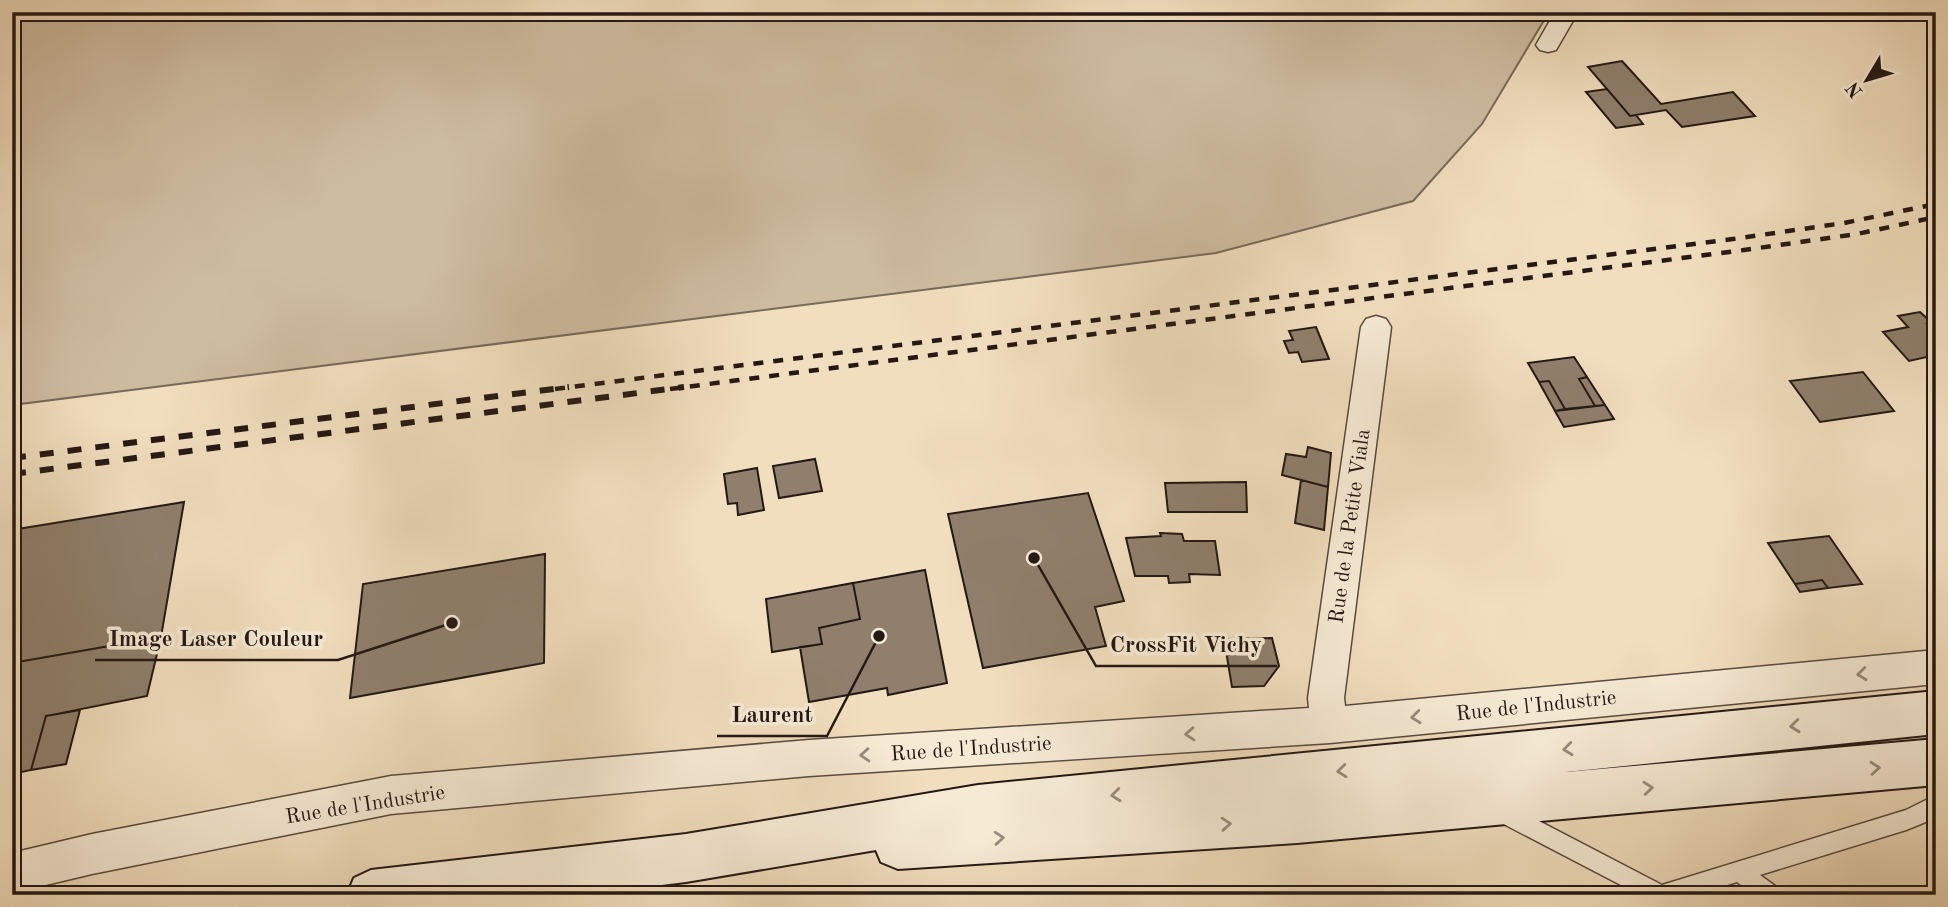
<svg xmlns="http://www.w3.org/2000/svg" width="1948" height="907" font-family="'Old Standard TT',serif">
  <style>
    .green { fill: #cebca1; stroke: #796a5a; stroke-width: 2 }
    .building { fill: #8f7f6c; stroke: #241814; stroke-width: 2 }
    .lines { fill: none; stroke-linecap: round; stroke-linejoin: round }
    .lane-casing { stroke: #574a3e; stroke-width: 3 }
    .street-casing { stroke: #574a3e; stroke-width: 3 }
    .secondary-casing { stroke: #241814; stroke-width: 4 }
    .lane { fill: #f6ead5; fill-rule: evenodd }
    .street { fill: #f6ead5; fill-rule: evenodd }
    .secondary { fill: #f6ead5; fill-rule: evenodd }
    .rail-far1 { stroke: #241814; stroke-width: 4.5; stroke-dasharray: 10 10; stroke-linecap: butt }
    .rail { stroke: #241814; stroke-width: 6; stroke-dasharray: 14 14; stroke-linecap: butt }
    .oneway { stroke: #988c7e }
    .labels { text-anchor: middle; stroke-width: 7; stroke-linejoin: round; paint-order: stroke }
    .street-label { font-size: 21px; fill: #241814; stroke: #f6ead5 }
    .leader { fill: none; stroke: #241814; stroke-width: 2.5 }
    .callout-dot { fill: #241814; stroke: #f6ead5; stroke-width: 2.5 }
    .callout-label { font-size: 23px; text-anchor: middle; font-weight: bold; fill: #241814; stroke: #f6ead5; stroke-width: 7; stroke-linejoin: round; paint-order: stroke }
  </style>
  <rect width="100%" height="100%" fill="#f1debe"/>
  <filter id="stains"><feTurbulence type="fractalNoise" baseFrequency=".00286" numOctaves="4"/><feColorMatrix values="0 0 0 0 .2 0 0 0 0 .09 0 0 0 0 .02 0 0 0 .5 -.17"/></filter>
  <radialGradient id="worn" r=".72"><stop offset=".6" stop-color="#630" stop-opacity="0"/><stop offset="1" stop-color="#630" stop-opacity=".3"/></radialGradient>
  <path class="green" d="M12 12H1549L1482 124 1413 201 1216 253 12 405Z"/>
  <path class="building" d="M1622 61 1661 104 1733 92 1755 116 1682 127 1666 110 1630 116 1588 67Z
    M1607 89 1630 116 1636 115 1643 124 1616 128 1586 92Z
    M1920 312 1932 323 1927 324 1936 334V355L1909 361 1883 332 1908 327 1898 316Z
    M1316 327 1329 359 1302 362 1298 352 1289 353 1284 341 1293 340 1289 331Z
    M1574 357 1587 377 1579 379 1595 406 1565 409 1549 381 1539 382 1528 363Z
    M1863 372 1894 411 1820 422 1790 381Z
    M1587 377 1605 405 1595 406 1579 379Z
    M1549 381 1565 409 1555 411 1539 382Z
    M1605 405 1614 419 1564 427 1555 411Z
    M1308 447 1331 453 1328 487 1282 475 1286 454 1306 457Z
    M815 459 822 491 779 498 773 466Z
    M757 468 764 510 738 515 737 503 728 504 724 474Z
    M1301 480 1328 487 1324 530 1295 523Z
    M1246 482 1247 512H1168L1165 483Z
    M1088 493 1124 601 1095 607 1106 646 983 668 948 514Z
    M184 502 161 637 12 663V548L18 529Z
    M1160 533 1182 534 1184 541H1215L1220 575 1189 574 1190 582 1169 583 1168 576H1135L1126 538 1161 536Z
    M1829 536 1862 584 1828 588 1822 580 1795 584 1768 543Z
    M545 554 544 663 350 698 363 584Z
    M925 570 947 683 888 695 887 688 809 702 800 647 822 644 819 628 860 619 853 583Z
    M1822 580 1828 588 1800 592 1795 584Z
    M853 583 860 619 819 628 822 644 772 652 766 599Z
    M161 637 147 696 46 716 31 770 12 774V663Z
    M1272 638 1279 666 1264 686 1232 687 1224 639Z
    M80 710 66 764 31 770 46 716Z"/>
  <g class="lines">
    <g class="lane-casing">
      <path id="lane" d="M1936 795V816L1933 819 1906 830 1760 875 1778 888 1781 895H1754L1737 882 1695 895H1640L1496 820 1493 813 1496 806 1503 803 1510 806 1662 885 1906 810Z"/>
    </g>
    <g class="street-casing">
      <path id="street" d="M1555 12H1578L1556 50 1548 52 1540 50 1536 45Z
        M1376 316 1386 319 1391 327 1344 698 1345 706 1936 650V684L1330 743 809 776 391 814 92 874 12 893V853L92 834 391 776 809 740 1309 708 1308 698 1361 327 1366 319Z"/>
    </g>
    <g class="secondary-casing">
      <path id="secondary" d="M1936 691V734L1566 772 1936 739V785L1297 843 898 869 881 862 876 850 686 882 580 895H347L354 878 371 870 686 834 978 785Z"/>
    </g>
    <use href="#lane" class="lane"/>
    <use href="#street" class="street"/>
    <use href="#secondary" class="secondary"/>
    <path class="rail-far1" d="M555 389 1733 239 1844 223 1936 204
      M670 389 1744 250 1857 234 1936 217"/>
    <path class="rail" d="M12 458 569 387
      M12 474 684 387"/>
  </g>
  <defs><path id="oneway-chevron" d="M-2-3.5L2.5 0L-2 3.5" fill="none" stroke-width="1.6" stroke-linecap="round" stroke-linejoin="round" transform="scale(1.75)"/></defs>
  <g class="oneway">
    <use href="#oneway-chevron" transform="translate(1862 674) rotate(174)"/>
    <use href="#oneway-chevron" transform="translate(1416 717) rotate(174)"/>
    <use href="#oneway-chevron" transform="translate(1795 726) rotate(174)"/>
    <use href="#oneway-chevron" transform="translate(1190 734) rotate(176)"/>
    <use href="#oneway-chevron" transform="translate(1568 749) rotate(174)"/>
    <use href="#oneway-chevron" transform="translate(865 755) rotate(176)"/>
    <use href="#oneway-chevron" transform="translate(1875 768) rotate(-5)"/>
    <use href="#oneway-chevron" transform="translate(1342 771) rotate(174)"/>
    <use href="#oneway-chevron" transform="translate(1648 788) rotate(-5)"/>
    <use href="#oneway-chevron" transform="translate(1116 795) rotate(174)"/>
    <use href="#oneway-chevron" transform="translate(1226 824) rotate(-4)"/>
    <use href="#oneway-chevron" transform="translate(999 838) rotate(-4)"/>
  </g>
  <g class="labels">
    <g class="street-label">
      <text transform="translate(1349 526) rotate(-82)" y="7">Rue de la Petite Viala</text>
      <text transform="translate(1536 705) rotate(-6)" y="7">Rue de l'Industrie</text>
      <text transform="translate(971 748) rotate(-4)" y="7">Rue de l'Industrie</text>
      <text transform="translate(365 804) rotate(-9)" y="7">Rue de l'Industrie</text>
    </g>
  </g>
  <path class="leader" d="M452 623L338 660H95M1034 558L1096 666H1277M879 636L827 736H717"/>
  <g class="callout-dot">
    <circle cx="452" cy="623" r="7"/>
    <circle cx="1034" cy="558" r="7"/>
    <circle cx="879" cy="636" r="7"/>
  </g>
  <g class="callout-label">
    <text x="216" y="646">Image Laser Couleur</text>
    <text x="1186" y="652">CrossFit Vichy</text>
    <text x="772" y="722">Laurent</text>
  </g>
  <rect width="1948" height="907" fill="none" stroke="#f1debe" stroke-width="42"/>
  <rect x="14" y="14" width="1920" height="879" fill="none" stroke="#241814" stroke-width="3.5"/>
  <rect x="21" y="21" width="1906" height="865" fill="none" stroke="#241814" stroke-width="2"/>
  <g transform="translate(1867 80) rotate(232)" stroke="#f6ead5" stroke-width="5" paint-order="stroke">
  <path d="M0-5L12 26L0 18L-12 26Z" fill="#241814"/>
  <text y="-10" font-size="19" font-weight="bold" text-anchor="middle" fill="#241814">N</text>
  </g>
  <rect width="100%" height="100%" filter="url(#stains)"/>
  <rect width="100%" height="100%" fill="url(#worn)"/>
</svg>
